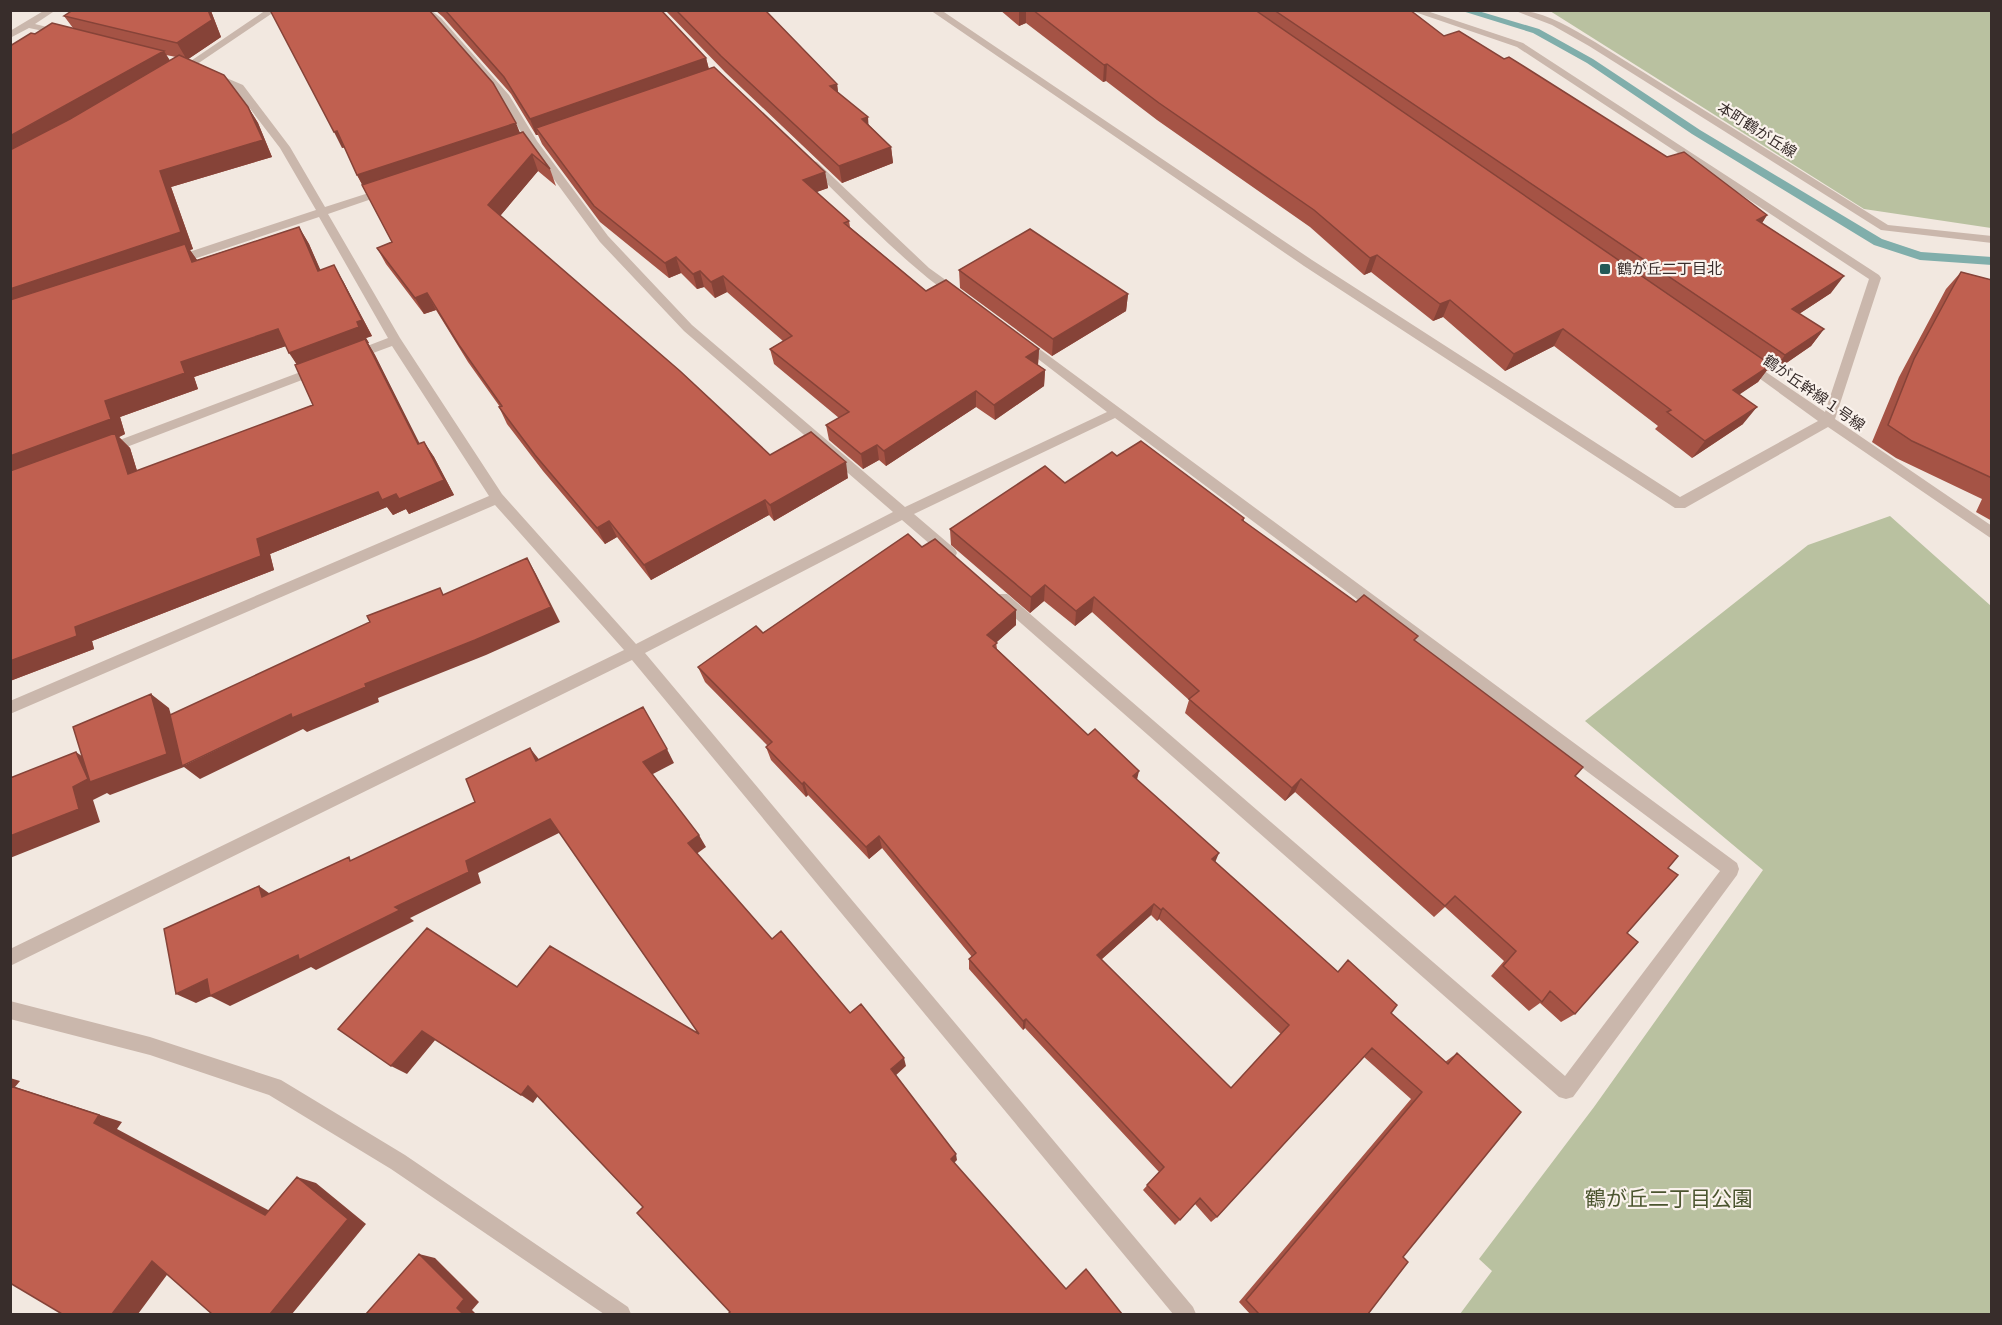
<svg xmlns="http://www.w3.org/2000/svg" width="2002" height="1325" font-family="'Archivo Narrow','Noto Sans JP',sans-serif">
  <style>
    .green { fill: #b9c1a0 }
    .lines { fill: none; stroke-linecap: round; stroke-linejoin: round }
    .stream { fill: #80aeab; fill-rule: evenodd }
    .minor { fill: #cab7ac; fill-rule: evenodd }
    .wall { fill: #a55345; fill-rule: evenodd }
    .shaded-wall { fill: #864338 }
    .building { fill: #c06050; stroke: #864338; stroke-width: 1.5; fill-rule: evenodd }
    .poi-dot { fill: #225856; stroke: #faf2ec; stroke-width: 2 }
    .labels { text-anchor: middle; stroke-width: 4.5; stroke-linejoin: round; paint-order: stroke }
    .far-street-label { font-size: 15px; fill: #382d2b; stroke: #faf2ec }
    .far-poi-label { font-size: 15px; fill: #382d2b; stroke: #faf2ec; text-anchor: start }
    .near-park-label { font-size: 21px; fill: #4b552f; stroke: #faf2ec }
  </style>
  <rect width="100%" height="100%" fill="#f2e8e0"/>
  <path class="green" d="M1550 11H1991V228L1864 209Z
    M1890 516 1991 606V1314H1460L1492 1271 1479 1259 1594 1107 1763 870 1585 721 1808 545Z"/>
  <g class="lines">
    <path class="stream" d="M1459 10H1475L1539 29 1593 59 1700 130 1882 239 1921 252 1992 257V265L1920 260 1874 245 1692 134 1587 63 1533 33Z"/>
    <path class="minor" d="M45 10H56L35 24 67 32V36L29 28 10 38V31Z
      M266 10H277L181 75 173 73Z
      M420 10H431L441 18 509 95 537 141 608 236 692 325 905 507 1107 412 1016 342 1022 338 1026 339 1737 863 1739 869 1737 875 1573 1097 1566 1099 1559 1097 997 602 995 598 997 594H1007L1565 1076 1720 871 1115 418 914 514 955 549 957 553 955 557H945L902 520 645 653 1193 1307 1196 1314H1173L632 660 10 966V949L624 650 495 505 10 714V701L489 496 392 346 357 359H349L347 356 349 353 388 338 319 217 179 264H171V258L316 210 280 148 235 89 211 78V74H217L243 85 290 147 325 207 381 189H389V193L328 214 400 338 502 494 636 644 893 512 684 331 600 242 528 144 501 98 435 22Z
      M930 10H941L1312 260 1680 497 1818 421 1741 365 1747 361 1751 362 1825 412 1869 279 1517 47 1409 10H1424L1523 43 1879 275 1881 278 1835 419 1992 526V539L1828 427 1685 508H1675L1304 266Z
      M1513 10C1544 10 1569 27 1595 42L1888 225 1992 236V243L1881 230 1589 46 1552 25Z
      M813 161 817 162 929 268 961 291V297C941 301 830 186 809 166V162Z
      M319 365 325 369 323 372 111 453H101L99 450 101 447Z
      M10 1001 150 1037 281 1080 405 1155 628 1307 631 1314H604L391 1169 269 1095 150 1055 10 1019Z"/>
  </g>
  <path class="wall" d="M429 10 520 133 550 169 556 186 538 171 500 216 770 455 848 478 774 521 769 515 651 580 617 537 605 544 543 471 507 424 499 407H500L468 362 436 310 424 314 386 264 377 248 392 242 357 175 345 147 342 148Z
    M435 10H661L706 58 709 69 825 172 828 188 816 192 849 221 850 227 926 291 1039 349 1038 365 1045 370 1044 386 995 420 976 407 886 466 879 460 863 469 829 440 826 425 839 418 774 364 770 349 783 341 727 292 715 298 704 287 697 289 681 273 669 278 600 222 542 144 538 135H536L511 94 443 17Z
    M665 10H765L837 84 838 92 869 125 891 147 893 163 842 183 725 72Z
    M1000 10H1410L1444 36 1504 59 1667 157 1767 215 1762 223 1831 293 1799 314 1824 329 1811 346 1772 373 1767 370 1758 382 1739 394 1743 424 1692 458 1655 429 1658 426 1554 346 1505 371 1443 317 1433 321 1371 272 1364 275 1310 227 1157 120 1106 81 1103 82 1026 23 1019 26Z
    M211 11 221 37 188 59 248 107 258 123 272 157 171 187 193 249 190 250 197 260 299 227 309 244 320 270 343 281 372 336 366 338 369 343H368L375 355 419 444 424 442 434 457 454 495 409 514 406 509 393 515 387 507 270 554 274 570 92 641 94 649 10 681 73 28 64 16ZM166 55 176 57 170 61ZM286 346 297 365 313 405 137 471 130 448 119 437 125 434 120 417 198 389 194 377Z
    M959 270 1128 294 1126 311 1052 356 960 288Z
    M1961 272 1992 280V521L1976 512 1982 499 1896 458 1872 442 1899 377 1946 289Z
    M1117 456 1244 518V522L1356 602 1415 642 1575 776 1668 868 1575 1014 1561 1022 1540 1003 1529 1011 1491 976 1504 961 1445 907 1434 917 1295 792 1285 801 1185 713 1189 700 1092 612 1075 626 1044 601 1030 613 951 545 950 529 1065 483Z
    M922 547 1016 625 996 642 997 649 1088 735 1137 780 1215 862 1338 972 1391 1013 1445 1062 1457 1053 1403 1257 1368 1314H1250L1239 1302 1411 1099 1364 1057 1217 1217 1211 1222 1195 1204 1175 1225 1143 1190 1159 1172 1025 1028 1023 1030 969 969V959L972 957 882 848 869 859 808 795 806 797 771 760 766 747 767 745 705 682 698 667ZM1151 915 1157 921 1159 919 1281 1034 1231 1088 1101 960Z"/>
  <path class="shaded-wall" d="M208 10H213L211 11 221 37 187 60 177 43Z
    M1019 10H1026V23L1019 26Z
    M164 51 174 67 10 160V136Z
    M706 58 710 74 536 128 538 135H536L530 119Z
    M1107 64 1106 81 1103 82 1104 65Z
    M837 84 839 100 830 86Z
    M248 107 258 123 272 157 171 187 193 249 190 250 197 260 10 309V289L160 171Z
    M868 117 869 133 862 119Z
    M516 123 523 140 366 191 357 175Z
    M337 131 346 147 342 148 334 132Z
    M891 147 893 163 842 183 839 166Z
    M532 154 538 171 495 222 488 205Z
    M825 172 828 188 806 196 803 180Z
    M1767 215 1756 233 1757 220Z
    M299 227 309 244 328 287 318 271Z
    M1377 255 1371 272 1364 275 1370 258Z
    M676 257 681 273 669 278 665 263Z
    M334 265 343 281 372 336 366 338 369 343H368L375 355 428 460 300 369 289 353Z
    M700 271 704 287 697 289 693 274Z
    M723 276 727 292 715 298 711 282Z
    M1844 276 1831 293 1779 327 1792 309Z
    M427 293 436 310 424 314 415 298Z
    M1128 294 1126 311 1052 356 1053 339Z
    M1450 300 1443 317 1433 321 1440 304Z
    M278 329 289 345 194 377 198 389 120 417 125 434 119 437 130 448 143 490 10 477V456L105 401 181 362Z
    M1563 329 1554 346 1505 371 1514 354Z
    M1824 329 1811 346 1772 373 1785 355Z
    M1039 349 1038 364 1026 372V357Z
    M1771 365 1758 382 1721 407 1733 390Z
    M1045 370 1044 386 995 420 994 405Z
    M976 391V407L886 466 884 451Z
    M1757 407 1743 424 1692 458 1705 441Z
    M424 442 434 457 454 495 409 514 406 509 393 515 387 507 270 554 274 570 92 641 94 649 10 681V661L75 627 257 539Z
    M877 445 879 460 863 469 861 454Z
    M846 462 848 478 774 521 770 505Z
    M765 500 769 515 651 580 644 565Z
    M609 521 617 537 605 544 597 528Z
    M527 558 536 574 560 622 486 655 378 698 379 702 307 732 303 729 200 779 184 767 110 795 107 793 93 800 100 822 10 858V836L73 787 76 752 96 766 151 694 169 708 185 765 291 714 365 684Z
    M1045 585 1044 601 1030 613 1031 597Z
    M1094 597 1092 612 1075 626 1076 611Z
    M1016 610V625L988 650 987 635Z
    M530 748 541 762 536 761Z
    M667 749 674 763 651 775 643 762Z
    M1139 771 1136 784 1133 776Z
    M1301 779 1295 792 1285 801 1292 788Z
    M804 782 808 795 806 797 802 784Z
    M550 819 561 832 478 873 481 883 410 918 414 921 316 970 311 967 230 1006 210 996 395 907 466 861Z
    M699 835 706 847 695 855 688 843Z
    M879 836 882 848 869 859 866 847Z
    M1219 853 1214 865 1212 859Z
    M259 886 276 898 262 897Z
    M1154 904 1151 915 1095 965 1097 955Z
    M1163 908 1159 919 1157 921 1161 910Z
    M207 979 226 989 196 1003 176 994Z
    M1026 1019 1025 1028 1023 1030V1021Z
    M422 1031 436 1039 407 1074 391 1066Z
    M904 1058 906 1066 894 1077 891 1069Z
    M10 1078 20 1081 15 1087 122 1122 117 1129 285 1219 265 1215 94 1123 10 1086Z
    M528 1086 540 1093 533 1103 521 1095Z
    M956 1154 957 1160 952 1165 951 1159Z
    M297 1177 316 1183 366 1224 292 1314H270Z
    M419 1254 435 1258 479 1302 472 1310 476 1314H463L457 1308Z
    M152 1261 175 1264 138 1314H112Z"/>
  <path class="building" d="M73 10H208L212 20 177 43 64 16Z
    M270 10H429L493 83 516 123 357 175 337 131 334 132Z
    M445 10H661L706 58 530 119 504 77Z
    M676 10H765L837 84 830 86 868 117 862 119 891 147 839 166 721 56Z
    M1033 10H1255L1771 365 1733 390 1757 407 1705 441 1667 412 1671 410 1563 329 1514 354 1450 300 1440 304 1377 255 1370 258 1314 210 1159 103 1107 64 1104 65Z
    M1274 10H1410L1444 36 1459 31 1504 59 1509 57 1667 157 1684 152 1767 215 1757 220 1844 276 1792 309 1824 329 1785 355Z
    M52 23 164 51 10 136V46L31 33 35 34Z
    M179 55 224 75 248 107 263 140 160 171 181 232 10 289V150L70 119Z
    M714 67 825 172 803 180 849 221 844 223 926 291 946 280 1039 349 1026 357 1045 370 994 405 976 391 884 451 877 445 861 454 826 425 849 412 770 349 792 336 723 276 711 282 700 271 693 274 676 257 665 263 594 206 536 128Z
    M523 132 550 169 532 154 488 205 680 371 770 455 811 432 846 462 770 505 765 500 644 565 609 521 597 528 535 455 499 407 502 406 459 345 427 293 415 298 377 248 392 242 362 185Z
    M299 227 318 271 334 265 362 320 357 322 359 327 289 353 278 329 181 362 185 373 105 401 111 419 10 456V300L185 244 192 262Z
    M1030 229 1128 294 1053 339 959 270Z
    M1961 272 1992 280V478L1912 441 1888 425 1914 359Z
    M365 339 418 444 424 442 444 480 399 499 396 494 382 500 378 492 257 539 261 556 75 627 77 636 10 661V471L115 433 128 474 313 405 295 365Z
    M1141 441 1244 518 1242 520 1356 602 1364 595 1418 636 1414 640 1583 767 1575 776 1678 856 1668 868 1678 875 1627 933 1638 942 1575 1014 1550 991 1542 1002 1503 966 1516 951 1455 896 1445 906 1301 779 1292 788 1189 699 1199 691 1094 597 1076 611 1045 585 1031 597 950 529 1045 466 1065 483 1112 452 1117 456Z
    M908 534 922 547 935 539 1016 610 987 635 997 643 993 646 1088 735 1095 729 1139 771 1133 776 1219 853 1212 859 1338 972 1348 960 1397 1005 1391 1013 1448 1064 1457 1053 1521 1112 1403 1257 1408 1262 1368 1314H1259L1246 1300 1422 1092 1372 1048 1217 1217 1200 1198 1180 1220 1147 1185 1164 1167 1026 1019 1023 1021 969 959 976 953 879 836 866 847 804 782 802 784 766 747 772 742 698 667 756 626 763 633ZM1154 904 1161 910 1163 908 1289 1025 1231 1088 1097 955Z
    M527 558 551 607 475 640 365 684 366 687 292 718 291 714 182 766 170 715 370 622 367 616 440 588 443 595Z
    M151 694 167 754 90 782 73 727Z
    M643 707 667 749 643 762 699 835 688 843 772 939 781 931 850 1013 861 1004 904 1058 891 1069 956 1154 951 1159 1066 1289 1086 1269 1122 1314H728L730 1312 637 1213 643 1207 528 1086 521 1095 422 1031 391 1066 338 1029 427 928 517 987 550 946 699 1034 550 819 466 861 469 872 395 907 400 910 299 960 298 955 210 996 207 979 176 994 164 929 259 886 262 897 349 857 350 861 475 802 466 779 530 748 536 761Z
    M76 752 88 779 73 787 79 809 10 836V778Z
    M10 1086 99 1115 94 1123 265 1215 297 1177 348 1219 270 1314H212L152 1261 112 1314H62L10 1283Z
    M419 1254 464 1299 457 1308 463 1314H366Z"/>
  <rect class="poi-dot" x="1599" y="263" width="12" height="12" rx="3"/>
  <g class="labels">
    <g class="far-street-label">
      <text transform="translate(1757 130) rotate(32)" y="5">本町鶴が丘線</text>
      <text transform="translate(1814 393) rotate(35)" y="5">鶴が丘幹線１号線</text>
    </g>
    <g class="far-poi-label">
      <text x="1617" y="274">鶴が丘二丁目北</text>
    </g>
    <g class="near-park-label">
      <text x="1669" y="1206">鶴が丘二丁目公園</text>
    </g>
  </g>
  <rect width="2002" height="1325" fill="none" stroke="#382d2b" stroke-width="24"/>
</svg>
